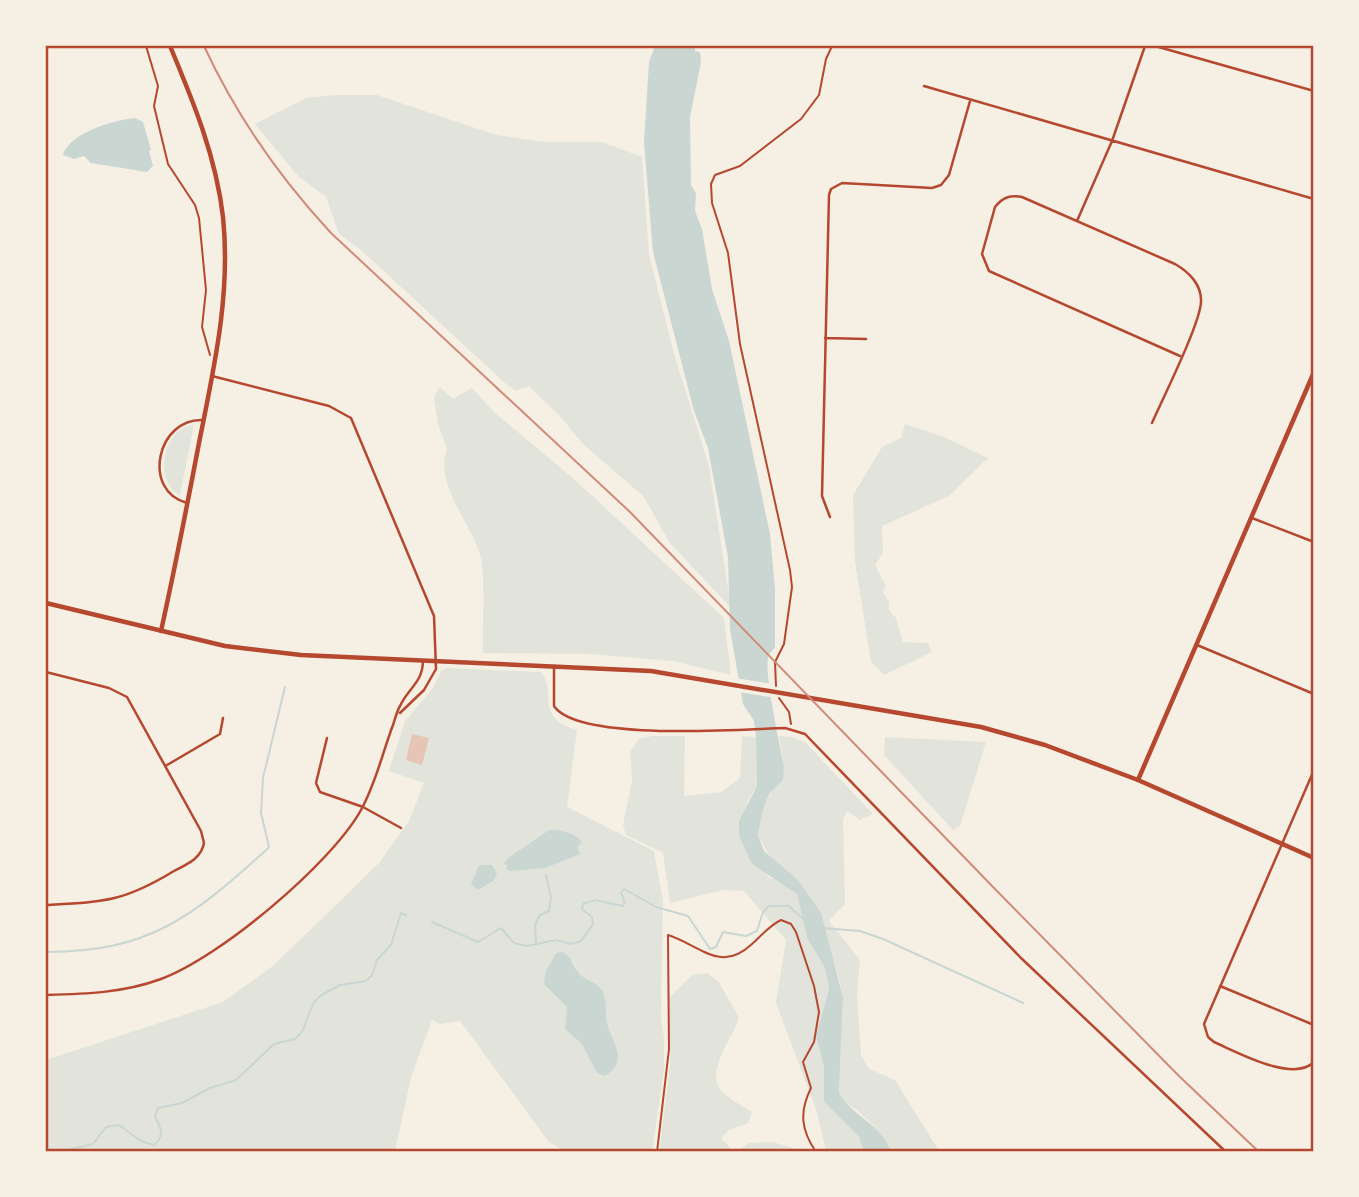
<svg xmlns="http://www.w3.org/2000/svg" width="1359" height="1197" font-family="'DejaVu Sans',sans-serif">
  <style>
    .green { fill: #e2e4dc }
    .water { fill: #c9d6d2 }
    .pier { fill: #f6efe4 }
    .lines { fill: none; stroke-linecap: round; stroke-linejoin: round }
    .stream { stroke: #c9d6d2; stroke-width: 2 }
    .building { fill: #e6c5b7 }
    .path { stroke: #b5482f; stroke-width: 2 }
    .minor { stroke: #b5482f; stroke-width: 2.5 }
    .secondary { stroke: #b5482f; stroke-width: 4.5 }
    .primary { stroke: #b5482f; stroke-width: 4.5 }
    .rail { stroke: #cf8b77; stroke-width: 2 }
    .neatline { fill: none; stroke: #b5482f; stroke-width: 2.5 }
  </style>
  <rect width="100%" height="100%" fill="#f6efe4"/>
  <path class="green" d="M336 95H377L496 135 545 142H602L642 157 649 255 675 357 709 466 731 608 669 542 644 497 583 444 560 416 529 386 516 391 505 383 361 250 339 234 326 197 298 176 255 124 306 98Z
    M440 387 453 399 472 388 495 413 574 479 724 618 731 675 673 661 590 654 483 653C482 630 486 573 480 555 471 523 434 484 447 449L438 424 434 397Z
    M905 424 944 437 988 458 949 496 882 526 883 553 875 565 886 586 883 592 889 602V610L896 618 903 642 928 643 932 652 884 675 871 662 855 562 853 495 882 447 901 438Z
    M194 425 180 495H179C153 480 163 427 194 425Z
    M447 668 541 672C558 694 533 716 577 730L567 807 654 851 663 900 661 1018 664 1038V1070L652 1151H564L549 1142 460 1021 440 1024 432 1020 411 1077 395 1151 46 1152V1060L223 1002 274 965 379 863 409 821 424 783 389 771 405 721 433 688 441 671Z
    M652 736H685L684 796 721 792 740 778 742 736 756 737 757 786 747 802 768 877 785 883 797 894 807 938 825 968 829 989 816 1036 824 1067V1102L859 1137 864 1151H826L817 1112 776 1003 786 940 744 891 723 890 670 903 663 853 626 835 623 825 632 781 630 752 639 739Z
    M779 736 793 737 806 743 873 814 860 820 847 811 843 819 845 904 829 921 860 960 857 993 861 1055 869 1069 895 1080 939 1151H891C884 1133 861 1111 844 1102L839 1092 843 997 839 978 823 928 798 880 773 862 758 835 763 809 784 767Z
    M885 737 986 742 960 826 953 830 884 755Z
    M707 973 718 981 739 1017C734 1037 706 1069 720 1089 727 1098 743 1106 752 1112L748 1123 729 1130 721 1138 733 1151 659 1152 670 1066V997L692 975Z
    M773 1142 793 1148 795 1151H737L749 1143Z"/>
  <path class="water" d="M655 46H695V51L700 52 701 62 690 117 691 185 696 193 695 211 702 229 712 289 729 341 770 534 775 589V647C774 650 770 652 769 655 762 666 781 750 784 767L783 780 770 793 763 809 758 835 764 851 798 880 821 913 843 997 839 1092C848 1114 879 1121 891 1151H864L859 1137 824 1102V1067L816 1036 829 989 825 968 807 938 797 894 752 864 739 836V821L757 786 756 737 754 721 743 704 730 629 728 557 708 448 694 411 653 252 644 143 649 62Z
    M135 118 143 122 151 150 149 151 153 166 147 172 91 163 84 156 74 159 63 155C69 133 114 120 135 118Z
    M549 830C561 830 574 832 582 842L577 848 580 854 545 868 509 871 506 868 508 865 504 864 508 858Z
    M479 865H492L497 874 493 881 478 890 471 884Z
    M562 952C572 956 571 965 578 972 584 980 594 981 600 988 609 999 604 1012 607 1024 613 1043 629 1062 605 1076L597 1073 582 1044 565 1029 567 1007 544 984 545 973 556 953Z"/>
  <path class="pier" d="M735 678 773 684 776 698 738 692Z"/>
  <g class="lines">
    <path class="stream" d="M432 922 478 942 501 928 514 943 527 946 556 940 571 944 581 941 593 924 592 917 582 909 583 904 595 900 623 906 625 902 621 893 624 889 656 907 688 916 710 949 716 947 723 932 746 936 757 931 763 912 769 906H789L803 919
      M822 928 860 931 883 939 1023 1003
      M536 942 535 925 540 915 549 911 551 898 546 875
      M46 952C149 952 192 917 265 851L269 847 261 813 263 778 285 687
      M59 1152 93 1144 106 1127 119 1125 141 1141 154 1145C166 1134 160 1128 155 1116L158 1108 182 1103 210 1088 236 1080 274 1044 295 1039 302 1032 313 1004 320 996 340 985 366 981 372 975 377 960 391 945 401 913 406 915"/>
  </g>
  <path class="building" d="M412 734 429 738 422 765 406 760Z"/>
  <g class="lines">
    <path class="path" d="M146 46 158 86 154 106 168 164 195 205 199 218 206 290 202 327 210 355
      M776 686 775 662 784 644 792 587 790 570 740 344 728 253 712 203 711 184 715 175 740 166 801 119 819 95 826 59 832 46
      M779 698 789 712 791 724
      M657 1152 669 1049 668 935C700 945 720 974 752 944 761 936 770 925 781 920L791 924 796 932 814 986 819 1012 814 1042 803 1062 811 1088C799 1112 801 1130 816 1152"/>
    <path class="minor" d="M1155 46 1314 91
      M924 86 1314 199
      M1077 221 1112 141 1145 46
      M825 338 866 339
      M212 376 329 406 351 418 434 616 436 669 424 690 400 713
      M1152 423C1163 398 1200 324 1201 302 1202 285 1189 272 1175 264L1022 197C1010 195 1003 197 995 207L982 254 989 271 1180 356
      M187 503C141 491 157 417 204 420
      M830 517 822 496 829 195 831 189 842 183 932 188 941 185 949 175 970 101
      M1252 518 1314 542
      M1197 645 1314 694
      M554 666V706C578 742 741 729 785 728L805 734 1021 958 1226 1152
      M46 672 109 688 127 697 201 831 204 843C201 859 187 864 174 871 123 902 104 902 46 905
      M327 738 316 783 320 792 363 807 401 828
      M167 765 220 734 223 718
      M1314 770 1204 1024 1208 1037 1214 1042C1237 1052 1293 1083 1314 1062
      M1220 986 1314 1025
      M46 995C85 994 123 993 161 979 219 958 331 864 361 810 376 783 382 754 393 725 395 719 397 711 400 706 408 688 423 683 423 660"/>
    <path class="secondary" d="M161 631C175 568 187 506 199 443 214 368 231 294 223 217 216 156 193 101 170 46
      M1138 780 1314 372"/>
    <path class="primary" d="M46 603 225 646 301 655 651 671 981 727 1045 745 1138 780 1314 858"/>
    <path class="rail" d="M204 46C236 115 279 177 331 233L630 512 994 888 1179 1076 1259 1152"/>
  </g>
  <rect width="1359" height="1197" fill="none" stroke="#f6efe4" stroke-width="94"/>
  <rect x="47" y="47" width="1265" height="1103" class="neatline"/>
</svg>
